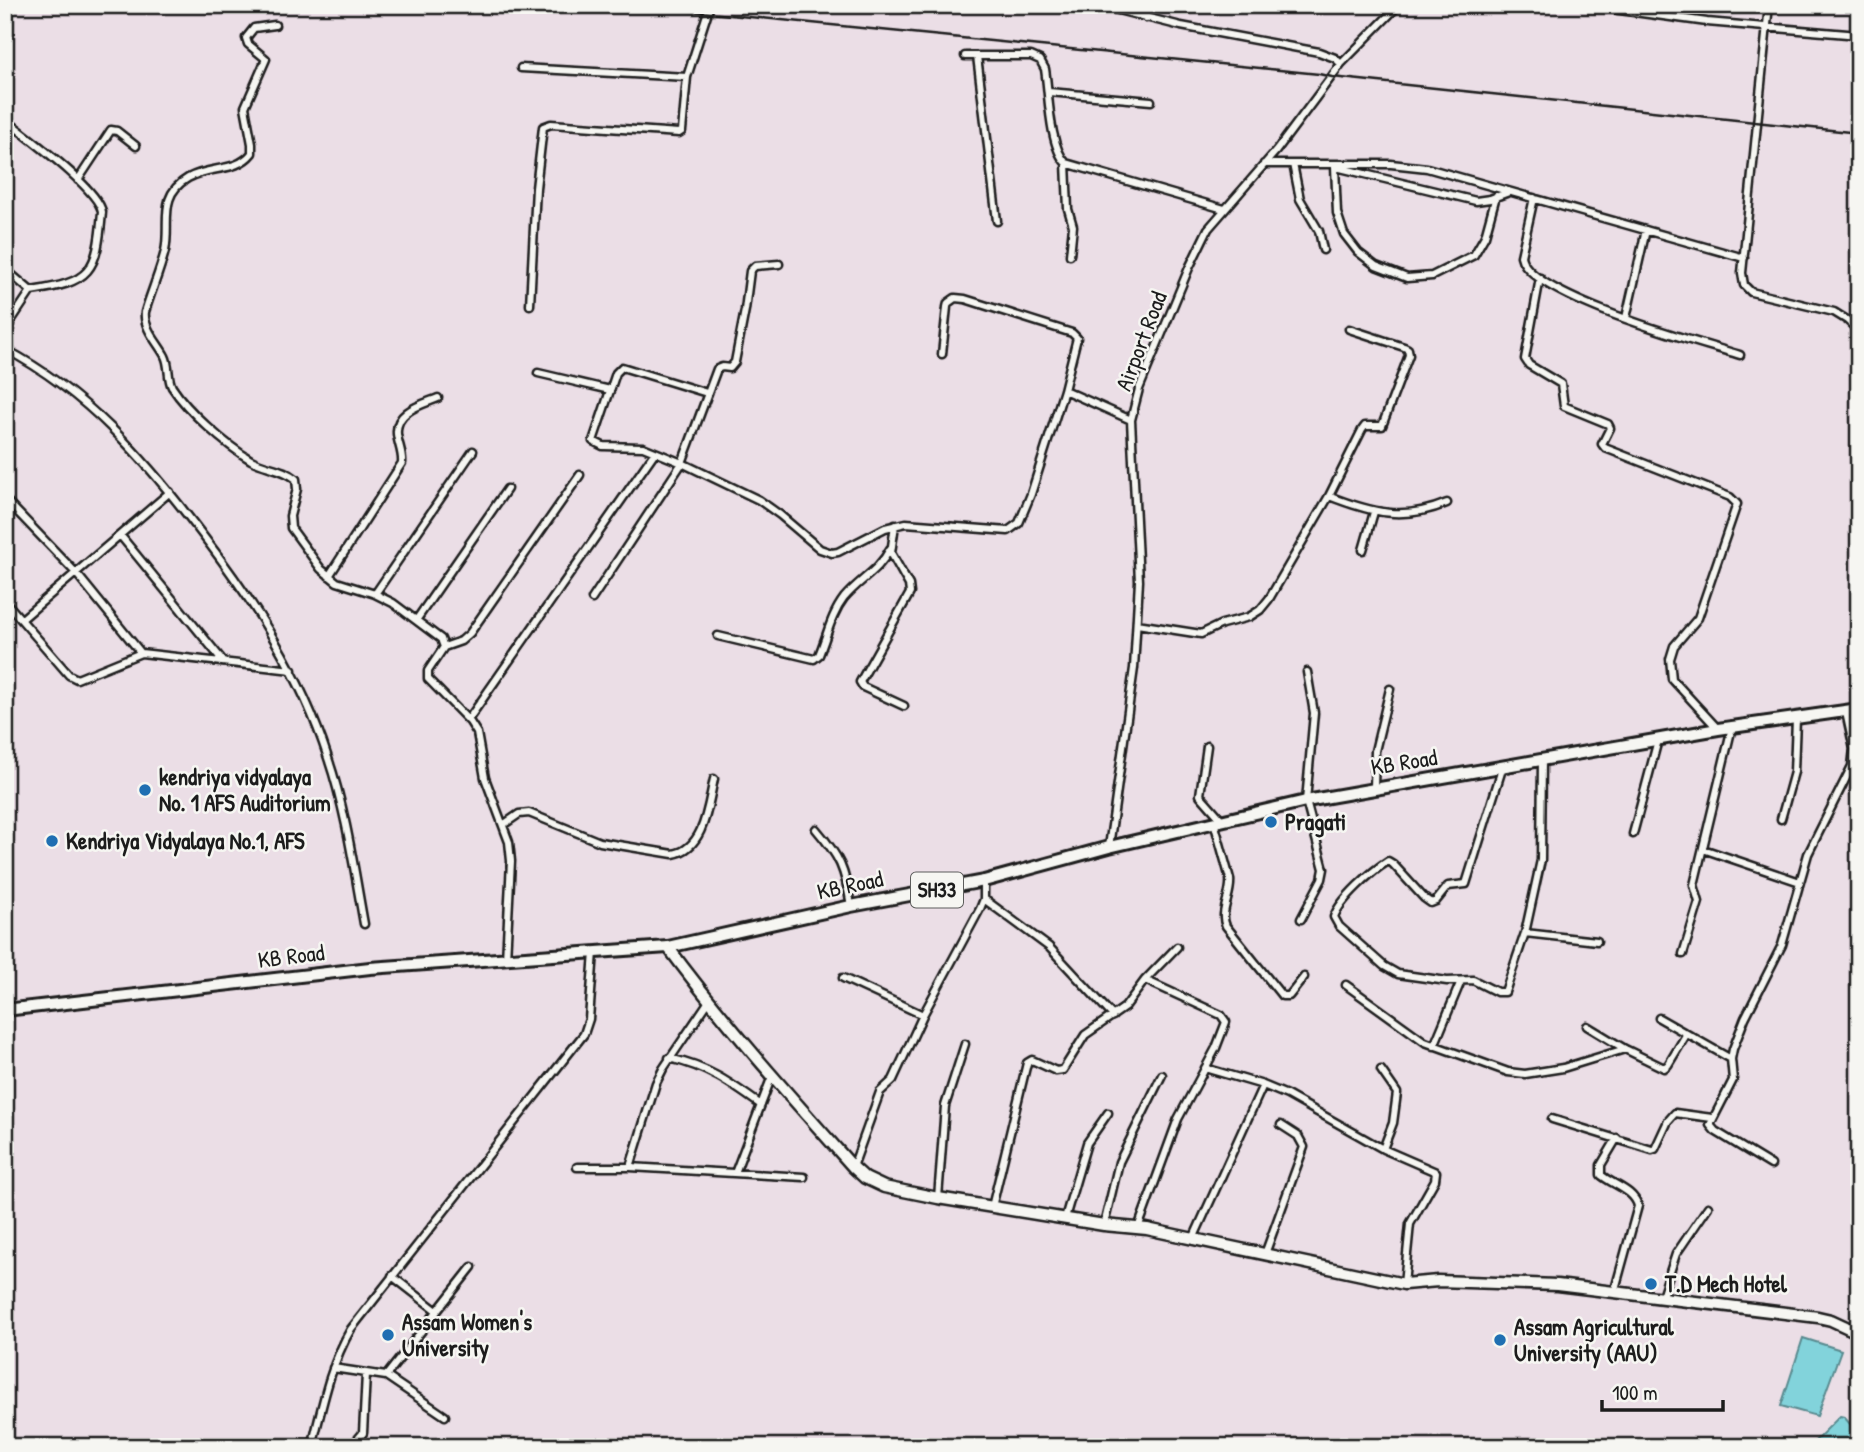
<svg xmlns="http://www.w3.org/2000/svg" width="1864" height="1452" font-family="'Patrick Hand',sans-serif">
  <style>
    .water { fill: #82d3db; stroke: #598a8f; stroke-width: 2 }
    .lines { fill: none; stroke-linecap: round; stroke-linejoin: round }
    .minor-casing { stroke: #1c1c1c; stroke-width: 11 }
    .secondary-casing { stroke: #1c1c1c; stroke-width: 15 }
    .primary-casing { stroke: #1c1c1c; stroke-width: 16 }
    .minor { stroke: #f6f6f2; stroke-width: 6 }
    .secondary { stroke: #f6f6f2; stroke-width: 10 }
    .primary { stroke: #f6f6f2; stroke-width: 10 }
    .rail { stroke: #1c1c1c; stroke-width: 2.5 }
    .poi-dot { fill: #1f6fb2; stroke: #f6f6f2; stroke-width: 2.5 }
    .labels { text-anchor: middle; stroke-width: 5; stroke-linejoin: round; paint-order: stroke }
    .shield { fill: #f6f6f2; stroke: #5d5d5c; stroke-width: 2 }
    .shield-label { font-size: 21px; font-weight: bold; fill: #1c1c1c }
    .street-label { font-size: 23px; fill: #1c1c1c; stroke: #f6f6f2 }
    .poi-label { font-size: 23px; font-weight: bold; fill: #1c1c1c; stroke: #f6f6f2; text-anchor: start }
  </style>
  <rect width="100%" height="100%" fill="#ebdee6"/>
  <filter id="ink" filterUnits="userSpaceOnUse"><feTurbulence type="fractalNoise" baseFrequency=".0143" numOctaves="2"/><feDisplacementMap in="SourceGraphic" scale="14" xChannelSelector="R" yChannelSelector="G"/><feConvolveMatrix kernelMatrix="1 2 1 2 8 2 1 2 1" color-interpolation-filters="sRGB"/></filter>
  <g filter="url(#ink)">
    <path class="water" d="M1803 1338 1841 1350 1817 1416 1781 1406Z
      M1840 1416 1844 1417 1859 1434 1856 1447H1809Z"/>
    <g class="lines">
      <g class="minor-casing">
        <path id="minor" d="M1098 5 1181 26 1319 52 1335 58 1341 64
          M1583 5 1707 22 1859 35
          M1769 5 1742 273 1744 285 1751 292 1834 312 1847 320 1859 331
          M1146 18 1147 5
          M275 25 254 28 246 38 248 44 266 59 245 107 252 144V153C236 173 211 165 188 178 157 196 171 223 165 251 160 271 151 292 145 312 143 328 158 343 165 356 170 366 167 378 172 387 188 412 226 445 251 460 266 468 283 468 296 479L297 489 290 516 291 528 321 569 337 582 375 594 393 603 441 639 444 647 428 671V679L470 722 477 733 485 778 509 842 511 861 506 959
          M965 56H1031L1040 60 1045 69C1049 93 1049 146 1066 163L1224 209
          M977 56 997 221
          M521 68 687 77
          M1049 92 1151 101
          M5 119C26 136 99 189 102 212 97 273 91 282 31 291L5 269
          M1066 163 1068 209 1073 226 1070 255
          M1264 164H1391L1427 168 1744 258
          M1293 164 1300 199 1319 231 1323 250
          M1335 166 1337 213 1344 234 1358 252 1376 266 1407 278 1432 276 1474 255 1485 236 1496 196
          M1340 168 1476 201 1490 199 1509 192
          M78 180 111 130 117 131 136 146
          M1534 198 1521 256C1528 297 1701 343 1740 355
          M1540 278 1525 359 1529 365 1561 384 1564 406 1608 424 1610 428 1602 444 1605 448 1730 497 1737 504 1698 618 1674 646 1670 659 1672 679 1718 729
          M530 305 536 188 543 127 551 124 679 133 682 131 687 77 710 5
          M1626 318 1646 230
          M5 330 31 291
          M5 349C87 392 146 460 201 533 254 602 301 674 328 758 346 811 354 869 364 924
          M538 373 610 390
          M1064 390 1131 420
          M707 393 622 367 616 373 593 441 603 446 643 447 682 463 759 500 780 515 820 549 832 553 838 552 885 528 906 523 1008 531 1019 523 1031 494 1064 390 1077 338 1072 333 965 299 955 298 948 303 947 307 942 354
          M1329 496C1372 513 1404 521 1447 503
          M5 499 76 573 141 653
          M895 525 891 553 909 585 910 593 860 682 863 687 904 706
          M120 535 223 661
          M1363 550 1374 512
          M329 576 402 463C403 453 398 444 397 434 395 411 421 405 438 398
          M375 594 473 451
          M592 599 682 463 717 369 722 367 730 368 735 362 745 310 750 271 755 266 779 264
          M5 601 69 675 77 679 141 653 292 670
          M22 619 170 492
          M417 619 507 489
          M1137 624 1201 634 1222 624 1249 617 1260 610 1269 599 1329 496 1362 430 1365 426H1382L1409 355 1408 349 1404 347 1349 329
          M718 636 814 659 819 655C827 636 831 615 844 598 860 579 879 571 890 549
          M444 647 461 641 470 633 580 475
          M468 720 655 452
          M1207 746 1200 795 1222 820
          M1503 766 1466 884 1448 886 1436 901 1431 903 1424 898 1393 864 1388 861C1372 871 1340 899 1334 917L1339 926 1384 966 1398 974 1447 981 1473 980 1497 992H1505L1525 933 1541 860 1542 759
          M1374 788 1375 751 1390 689
          M1781 819 1794 772 1796 719
          M1214 822 1230 879C1232 895 1219 912 1226 926L1282 996H1289L1304 977
          M503 825 519 814 529 813 600 842 673 854C705 849 708 804 714 779
          M816 829C840 857 845 869 851 906
          M1633 834 1658 740
          M1109 847 1134 668 1139 581 1131 420 1139 389 1189 268 1208 229 1276 151 1341 64 1399 5
          M1703 849 1800 882
          M984 899 1049 947 1113 1016
          M1301 919 1322 879 1324 869 1306 801 1314 713 1307 672
          M1525 933 1597 941
          M1683 954 1699 902 1694 885 1732 727
          M843 978 923 1015
          M1346 985 1425 1042 1508 1072 1525 1074 1563 1068 1625 1049
          M1659 1018 1731 1059
          M1587 1026 1625 1049 1664 1068 1668 1065 1686 1035
          M1434 1046 1461 981
          M669 1058C708 1067 729 1082 761 1105
          M1205 1068 1263 1085 1287 1095 1383 1149 1436 1172 1435 1180 1410 1224 1404 1284
          M1381 1070 1397 1093 1393 1123 1383 1149
          M1552 1119 1652 1150 1655 1149 1668 1121 1675 1113 1712 1118
          M1771 1165 1715 1131 1710 1125 1733 1080 1731 1059 1733 1049 1745 1018 1782 945 1808 854 1852 766 1854 749 1846 712
          M577 1167H630L804 1177
          M630 1167 656 1083 663 1069 709 1001
          M853 1167 880 1092 893 1080 923 1015 980 909 984 899V881
          M735 1173 772 1076
          M938 1198 945 1106 965 1044
          M992 1207 1027 1063 1032 1060 1056 1071 1063 1070 1085 1035 1125 1007 1145 980 1177 947
          M1065 1218 1087 1143 1108 1113
          M1104 1225 1119 1162 1162 1075
          M1138 1228 1178 1119 1216 1048 1226 1022 1221 1015 1145 980
          M1193 1239 1263 1085
          M1265 1254 1304 1147 1298 1136 1281 1125
          M392 1276 437 1311
          M1614 1293 1638 1206C1634 1190 1613 1185 1601 1175V1165L1617 1138
          M1661 1299 1676 1254 1708 1207
          M333 1368 386 1376 472 1267
          M386 1376 445 1416
          M312 1447C322 1407 330 1365 351 1329L584 1034 589 1019 594 952
          M351 1447 363 1433 366 1374"/>
      </g>
      <g class="secondary-casing">
        <path id="secondary" d="M668 947C725 1024 789 1095 853 1167L865 1178 884 1187 938 1198 1104 1225 1147 1229 1404 1284 1438 1281 1557 1285 1818 1317 1831 1320 1859 1333"/>
      </g>
      <g class="primary-casing">
        <path id="primary" d="M5 1010 370 968 668 947 851 906 984 881 1109 847 1306 801 1718 729 1859 709"/>
      </g>
      <use href="#minor" class="minor"/>
      <use href="#secondary" class="secondary"/>
      <use href="#primary" class="primary"/>
      <path class="rail" d="M631 5 1319 74 1332 77 1859 133"/>
    </g>
  </g>
  <g class="poi-dot">
    <circle cx="145" cy="790" r="7"/>
    <circle cx="1271" cy="822" r="7"/>
    <circle cx="52" cy="841" r="7"/>
    <circle cx="1651" cy="1284" r="7"/>
    <circle cx="388" cy="1335" r="7"/>
    <circle cx="1500" cy="1340" r="7"/>
  </g>
  <g class="labels">
    <rect class="shield" x="911" y="872.5" width="52" height="35" rx="5"/>
    <g class="shield-label">
      <text x="937" y="897">SH33</text>
    </g>
    <g class="street-label">
      <text transform="translate(1141 341) rotate(-69)" y="8">Airport Road</text>
      <text transform="translate(1404 762) rotate(-9)" y="8">KB Road</text>
      <text transform="translate(850 885) rotate(-12)" y="8">KB Road</text>
      <text transform="translate(291 956) rotate(-7)" y="8">KB Road</text>
    </g>
    <g class="poi-label">
      <text x="159" y="785">kendriya vidyalaya<tspan x="159" dy="26">No. 1 AFS Auditorium</tspan></text>
      <text x="1285" y="830">Pragati</text>
      <text x="66" y="849">Kendriya Vidyalaya No.1, AFS</text>
      <text x="1665" y="1292">T.D Mech Hotel</text>
      <text x="402" y="1330">Assam Women's<tspan x="402" dy="26">University</tspan></text>
      <text x="1514" y="1335">Assam Agricultural<tspan x="1514" dy="26">University (AAU)</tspan></text>
    </g>
  </g>
  <rect width="1864" height="1452" fill="none" stroke="#f6f6f2" stroke-width="28"/>
  <rect x="14" y="14" width="1836" height="1424" fill="none" stroke="#1c1c1c" stroke-width="2.5" filter="url(#ink)"/>
  <path d="M1602 1400v10h121v-10" fill="none" stroke="#1c1c1c" stroke-width="3.5"/>
  <text x="1612" y="1400" font-size="21" fill="#1c1c1c" stroke="#f6f6f2" stroke-width="5" paint-order="stroke">100 m</text>
</svg>
